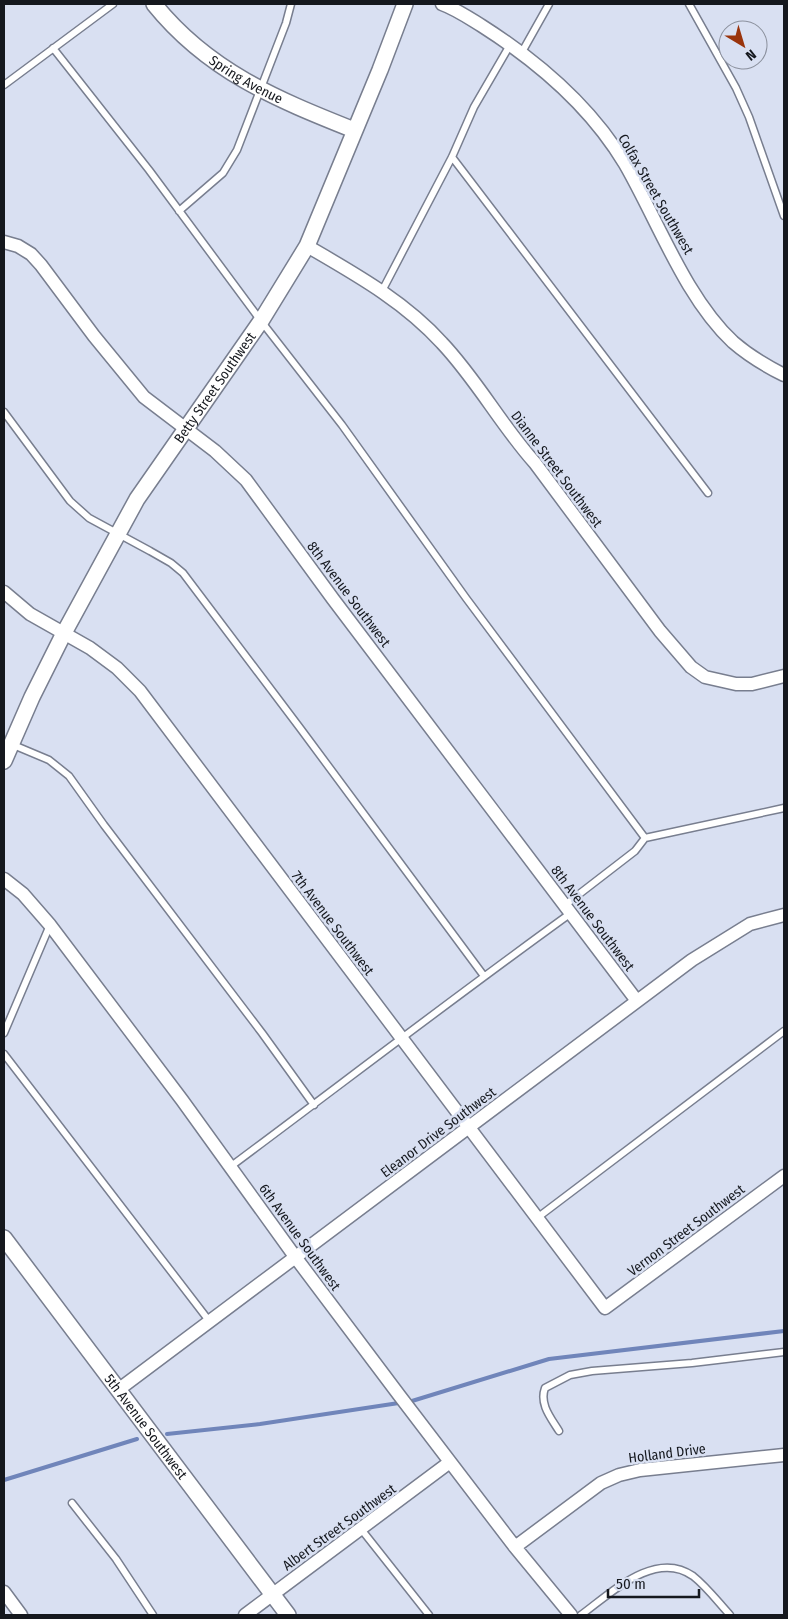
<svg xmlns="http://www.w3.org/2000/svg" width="788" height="1619" font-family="'Fira Sans Condensed',sans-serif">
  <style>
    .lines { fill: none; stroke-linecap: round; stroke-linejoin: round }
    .stream { stroke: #7085ba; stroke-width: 4 }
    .service-casing { stroke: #787e8f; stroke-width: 9 }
    .minor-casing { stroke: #787e8f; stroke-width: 15 }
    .tertiary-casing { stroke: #787e8f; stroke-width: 18 }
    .service { stroke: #fff; stroke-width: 6 }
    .minor { stroke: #fff; stroke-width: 12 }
    .tertiary { stroke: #fff; stroke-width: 15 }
    .labels { text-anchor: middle; stroke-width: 5; stroke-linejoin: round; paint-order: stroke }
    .street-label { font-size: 14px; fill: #15181e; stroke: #d9e0f2 }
  </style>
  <rect width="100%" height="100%" fill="#d9e0f2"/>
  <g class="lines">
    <path class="stream" d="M167 1434 260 1424 412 1401 549 1359 784 1331
      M4 1480 137 1439"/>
    <g class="service-casing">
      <path id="service" d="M689 4 736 88 749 117 784 216
        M53 48 149 170 261 321 342 425 466 598 645 838
        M522 52 549 4
        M4 85 113 4
        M452 157 708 493
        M179 211 223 173 237 150 286 23 291 4
        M382 291 452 157 474 107 510 45
        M4 412 70 501 89 518 150 551 171 563 183 573 300 728 484 976
        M11 744 49 760 69 776 104 825 262 1033 314 1105
        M565 905 635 851 645 838 784 808
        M4 1033 50 925
        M4 1054 210 1322
        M230 1167C344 1082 456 996 571 913
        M537 1218 784 1031
        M559 1431C551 1418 539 1404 545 1388L570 1375 592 1371 692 1363 784 1352
        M72 1503 116 1559 153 1615
        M361 1529 429 1615
        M581 1615C610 1594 655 1549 693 1576 707 1587 718 1602 730 1615"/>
    </g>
    <g class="minor-casing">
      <path id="minor" d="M442 4C456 9 469 18 482 26 537 61 591 107 625 164 658 221 685 297 733 342 748 355 766 366 784 375
        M4 242 18 246 31 254 41 265 94 336 144 397 215 451 246 480 333 599 637 1001
        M307 246C355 274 404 301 442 343 477 380 501 425 535 463L660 631 691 667 705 677 736 684H752L784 676
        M4 592 30 614 90 648 117 668 140 691 605 1308 784 1176
        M4 879 23 894 50 925 182 1100 296 1258 399 1395 515 1547 571 1615
        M118 1390 692 960 750 924 784 915
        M515 1547 601 1483 619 1475 640 1470 784 1455
        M4 1592 21 1615
        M245 1615 450 1462"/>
    </g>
    <g class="tertiary-casing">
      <g id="tertiary">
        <path id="s1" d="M154 4C208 71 276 99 354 130"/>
        <path id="s2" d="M4 761 32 697 64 633 137 499 261 321 307 246 380 70 405 4"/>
        <path id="s3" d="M4 1238 288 1615"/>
      </g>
    </g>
    <use href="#service" class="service"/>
    <use href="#minor" class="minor"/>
    <use href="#tertiary" class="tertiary"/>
  </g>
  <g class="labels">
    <g class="street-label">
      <text dy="5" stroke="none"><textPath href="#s1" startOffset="120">Spring Avenue</textPath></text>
      <text transform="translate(656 194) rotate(60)" y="5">Colfax Street Southwest</text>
      <text dy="5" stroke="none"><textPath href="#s2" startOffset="430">Betty Street Southwest</textPath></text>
      <text transform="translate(557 469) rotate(53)" y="5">Dianne Street Southwest</text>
      <text transform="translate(349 594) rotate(53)" y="5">8th Avenue Southwest</text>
      <text transform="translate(593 918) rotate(53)" y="5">8th Avenue Southwest</text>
      <text transform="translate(333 923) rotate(53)" y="5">7th Avenue Southwest</text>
      <text transform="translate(438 1132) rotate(-37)" y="5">Eleanor Drive Southwest</text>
      <text transform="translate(686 1230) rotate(-37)" y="5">Vernon Street Southwest</text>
      <text transform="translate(300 1237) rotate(54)" y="5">6th Avenue Southwest</text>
      <text dy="5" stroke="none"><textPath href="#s3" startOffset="236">5th Avenue Southwest</textPath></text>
      <text transform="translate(667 1453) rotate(-7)" y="5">Holland Drive</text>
      <text transform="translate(339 1527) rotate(-36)" y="5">Albert Street Southwest</text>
    </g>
  </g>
  <rect width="788" height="1619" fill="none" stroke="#15181e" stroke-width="10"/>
  <g transform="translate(743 45) rotate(142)"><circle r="24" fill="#d9e0f2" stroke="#8b909d"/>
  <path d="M0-4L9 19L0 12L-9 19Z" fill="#9a340c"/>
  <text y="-8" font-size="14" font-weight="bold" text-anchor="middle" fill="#15181e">N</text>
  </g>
  <path d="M608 1589v8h91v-8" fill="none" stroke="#15181e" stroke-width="2.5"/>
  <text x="616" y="1589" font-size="15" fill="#15181e" stroke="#d9e0f2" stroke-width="4" paint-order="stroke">50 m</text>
</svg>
